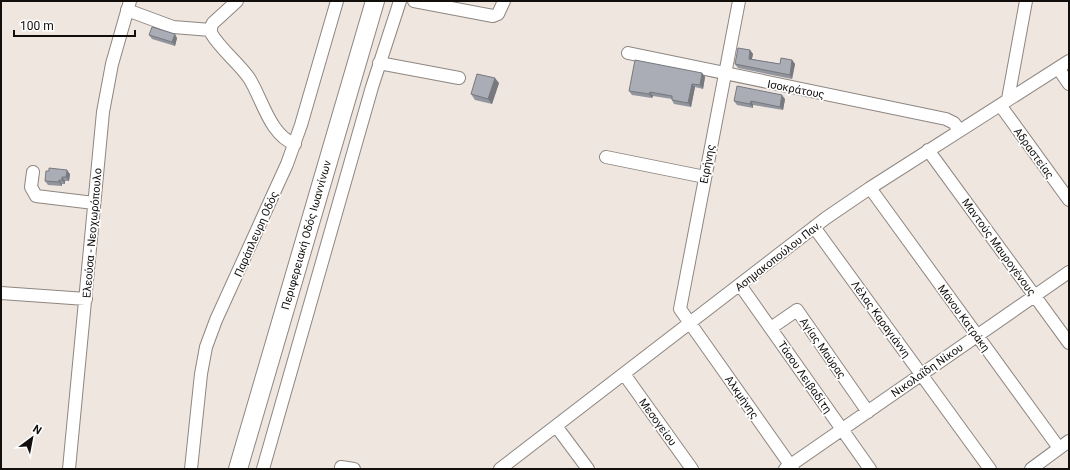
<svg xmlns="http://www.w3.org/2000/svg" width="1070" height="470" font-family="Roboto,sans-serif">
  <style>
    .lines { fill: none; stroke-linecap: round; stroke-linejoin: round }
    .minor-casing { stroke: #8e8680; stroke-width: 14 }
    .highway-casing { stroke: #8e8680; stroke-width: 20 }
    .minor { stroke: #fff; stroke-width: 12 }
    .highway { stroke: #fff; stroke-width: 18 }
    .wall { fill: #92959d }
    .shaded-wall { fill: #77797f }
    .building { fill: #aaadb6; stroke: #77797f }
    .labels { text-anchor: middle; stroke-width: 3.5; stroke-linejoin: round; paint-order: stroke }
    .street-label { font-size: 11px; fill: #110e0c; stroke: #fff }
  </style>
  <rect width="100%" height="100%" fill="#efe6e0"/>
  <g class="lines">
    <g class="minor-casing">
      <path id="minor" d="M237 1 213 23 211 27V33C221 50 238 62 249 78 262 98 270 136 295 144
        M414 1 493 16 498 14 504 1
        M739 1 680 309 793 469
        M127 10 173 27 211 30
        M628 53 946 119 954 123 959 130
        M379 63 459 78
        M1058 68 1069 84
        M1008 99 1026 1
        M1000 105 1069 200
        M928 150 1069 343
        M606 157 705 177
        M33 172 31 187 36 196 94 203
        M870 188 1059 448
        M814 227 990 469
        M740 285 870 469
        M1 293 86 299
        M771 328 797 310 868 412
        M624 374 692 469
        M556 426 588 469
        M341 467 354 469
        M69 469 103 112 112 64 130 1
        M191 469 201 374 206 347 216 320 287 164 301 125 337 1
        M263 469 372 87 400 1
        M500 469 826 218 870 188 1069 61
        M785 469 1069 272
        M1031 469 1069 441"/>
    </g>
    <g class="highway-casing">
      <path id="highway" d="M238 469 375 1"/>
    </g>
    <use href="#minor" class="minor"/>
    <use href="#highway" class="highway"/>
  </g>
  <path class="wall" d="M149 35 177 38 175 46 152 39Z
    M750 50 753 54 752 59 780 64 792 60 795 64 792 79 738 68 735 64Z
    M702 73 705 77 703 89 695 87 691 107 674 104 672 100V99L653 96 652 98 632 95 629 91Z
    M499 83 492 104 475 100 471 94Z
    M785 99 783 110 753 105V108L737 105 734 101Z
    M70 174 69 181H65V184H62V186L48 185 45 181Z"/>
  <path class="shaded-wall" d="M175 34 177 38 175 46 172 42Z
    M750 50 753 54 751 62 749 59Z
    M792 60 795 64 792 79 790 75Z
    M702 73 705 77 703 89 700 85Z
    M495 78 499 83 492 104 488 99Z
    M692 84 695 87 691 107 688 103Z
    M650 92 653 96 652 98 649 94Z
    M782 95 785 99 783 110 780 107Z
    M751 101 753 105V108L750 104Z
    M67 170 70 174 69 181 66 177Z
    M62 177 65 181V184L62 180Z
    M59 180 62 184V186L59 182Z"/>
  <path class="building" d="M152 27 175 34 172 42 149 35Z
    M738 48 750 50 749 59 780 64 781 58 792 60 790 75 735 64Z
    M635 60 702 73 700 85 692 84 688 103 672 100V96L650 92 649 94 629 91Z
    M477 74 495 78 488 99 471 94Z
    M737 86 782 95 780 107 751 101 750 104 734 101Z
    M49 168 67 170 66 177H62V180H59V182L45 181 46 171H49Z"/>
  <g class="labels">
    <g class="street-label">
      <text transform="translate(796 89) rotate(11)" y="4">Ισοκράτους</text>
      <text transform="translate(1034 153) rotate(54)" y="4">Αδραστείας</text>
      <text transform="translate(707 164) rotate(-79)" y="4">Ειρήνης</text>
      <text transform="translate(92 233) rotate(-85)" y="4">Ελεούσα - Νεοχωρόπουλο</text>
      <text transform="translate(256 234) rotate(-66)" y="4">Παράπλευρη Οδός</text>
      <text transform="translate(306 235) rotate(-74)" y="4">Περιφερειακή Οδός Ιωαννίνων</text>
      <text transform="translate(999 247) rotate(54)" y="4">Μαντούς Μαυρογένους</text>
      <text transform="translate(778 256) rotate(-38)" y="4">Ασημακοπούλου Παν.</text>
      <text transform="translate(964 318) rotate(54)" y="4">Μάνου Κατράκη</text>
      <text transform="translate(881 319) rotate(54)" y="4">Λέλας Καραγιάννη</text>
      <text transform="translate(823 348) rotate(55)" y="4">Αγίας Μαύρας</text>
      <text transform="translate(927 370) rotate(-35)" y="4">Νικολαΐδη Νίκου</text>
      <text transform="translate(805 377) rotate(55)" y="4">Τάσου Λειβαδίτη</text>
      <text transform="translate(742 397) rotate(55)" y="4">Αλκμήνης</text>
      <text transform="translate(658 422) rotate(54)" y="4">Μεσογείου</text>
    </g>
  </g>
  <rect width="1070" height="470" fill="none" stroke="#110e0c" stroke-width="4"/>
  <g transform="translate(32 438) rotate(32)" stroke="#ffffff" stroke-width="3" paint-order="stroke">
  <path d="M0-3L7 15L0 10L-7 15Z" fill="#110e0c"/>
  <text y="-6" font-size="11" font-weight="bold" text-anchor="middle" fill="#110e0c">N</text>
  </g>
  <path d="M14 30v6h121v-6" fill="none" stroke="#110e0c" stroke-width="2"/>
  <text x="20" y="30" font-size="12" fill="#110e0c" stroke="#ffffff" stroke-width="3" paint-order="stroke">100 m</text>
</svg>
